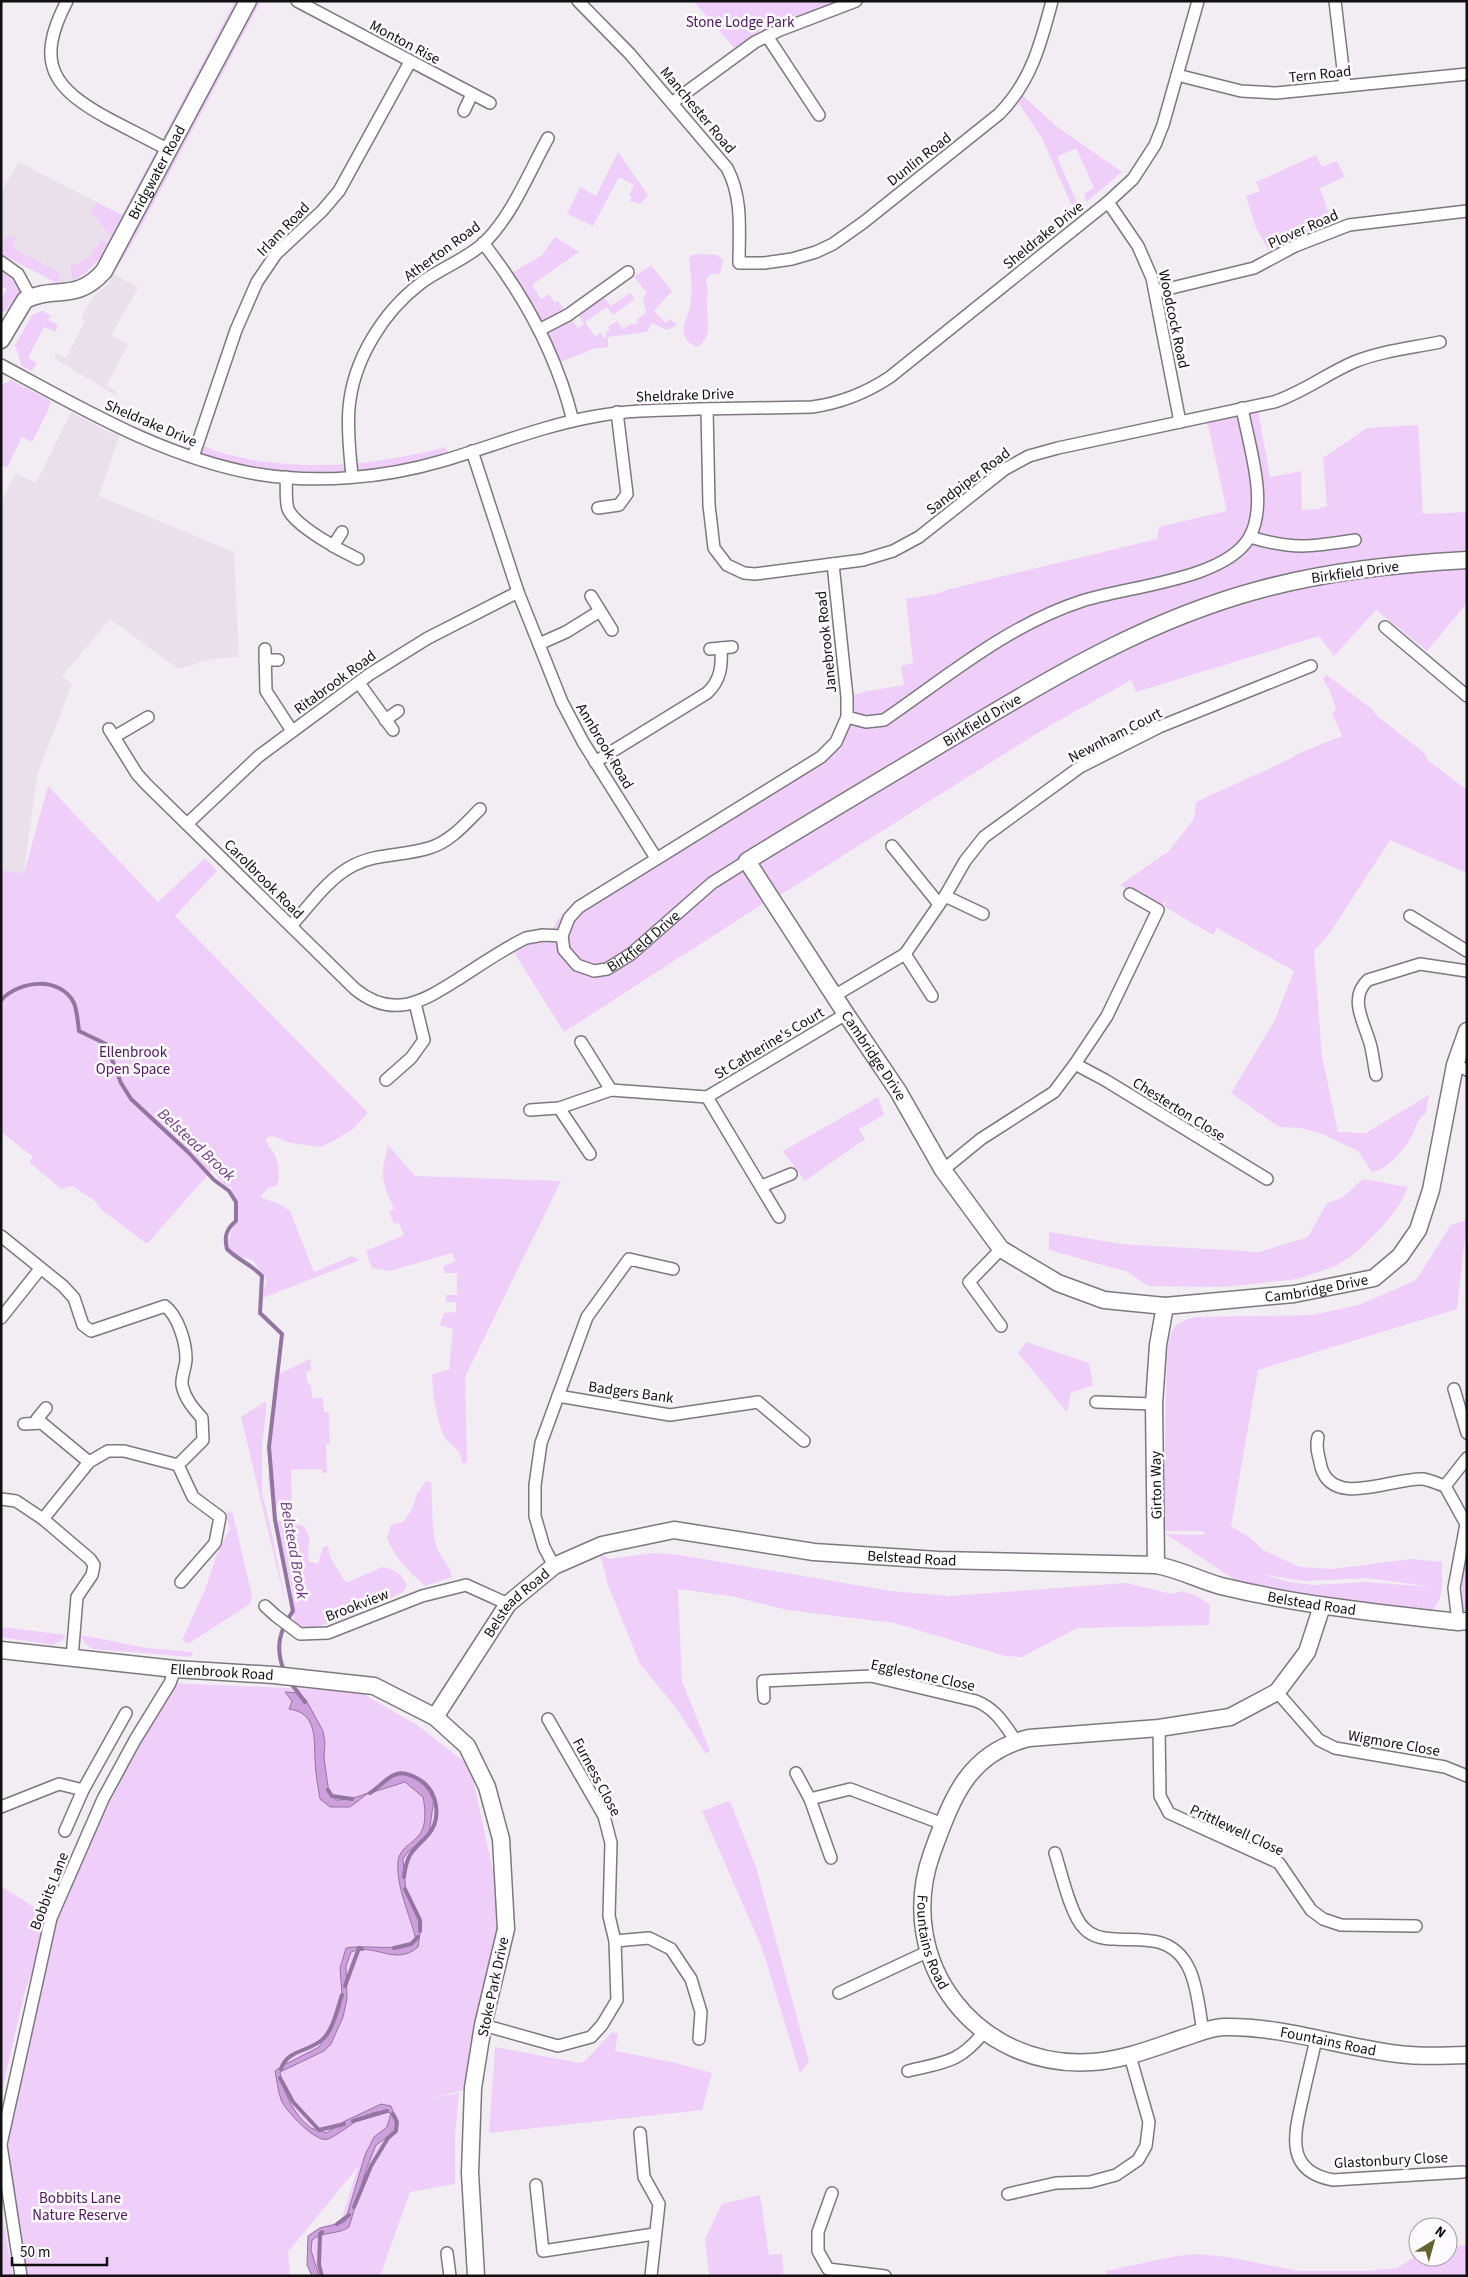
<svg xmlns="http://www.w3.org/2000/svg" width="1468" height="2277" font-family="'Source Sans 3',sans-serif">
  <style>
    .built { fill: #e9e0ec }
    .green { fill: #efcffa; fill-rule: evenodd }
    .water { fill: #cda0dd; stroke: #9474a0 }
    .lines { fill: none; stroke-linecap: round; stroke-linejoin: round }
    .stream { stroke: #9474a0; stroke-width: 4 }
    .street-casing { stroke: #7c787e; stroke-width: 14 }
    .secondary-casing { stroke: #7c787e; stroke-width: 19 }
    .street { stroke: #fff; stroke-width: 11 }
    .secondary { stroke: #fff; stroke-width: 16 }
    .labels { text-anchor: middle; stroke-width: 5; stroke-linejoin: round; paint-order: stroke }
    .park-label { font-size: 15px; fill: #4e165e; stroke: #fefbff }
    .street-label { font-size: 15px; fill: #100f11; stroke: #fefbff }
    .water-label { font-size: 16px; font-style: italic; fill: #6e3880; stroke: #fefbff }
  </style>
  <rect width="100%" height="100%" fill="#f2edf3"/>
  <path class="built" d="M19 162 122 215 99 259 90 269 77 279 62 283 54 282 1 254V192Z
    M112 273 138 288 111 335 128 344 106 386 117 392 115 395 54 358 57 353 66 358 85 321 81 318 92 298 109 283Z
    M71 412 111 433 120 434 99 496 234 552 239 657 212 659 178 669 110 619 62 676 72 684 37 775 24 873 1 870V502L16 473 36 483Z"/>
  <path class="green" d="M235 1H261L134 240 116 270 99 259 85 273 73 281 70 267 89 257 101 241 108 242 111 235C103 230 100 219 90 213L96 202 122 215Z
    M693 1H841L736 50Z
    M1019 92 1056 126 1122 172 1086 202 1084 194 1094 188 1076 148 1057 157 1079 207 1074 211 1042 138 1015 98Z
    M618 152 648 195 640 204 629 201 632 197 629 195 634 185 619 177 593 226 567 214 580 187 596 196Z
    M1316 155 1322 167 1337 161 1345 177 1320 188 1332 223 1269 251 1256 228 1246 196 1260 191 1256 182Z
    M7 236 15 237 13 248 60 273 57 283 1 254V241Z
    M555 237 579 252 532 285 541 299 549 294 555 303 558 301 578 328 584 324 578 314 603 296 611 306 630 293 635 299 613 315 607 307 585 322 595 336 601 333 604 338 607 337 605 333 610 330 608 327 617 321 623 329 632 323 634 325 638 322 636 320 646 313 643 298 647 293 634 277 651 265 672 291 654 311 666 323 670 319 677 325 667 330 652 323 647 332 608 337V347L593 349 554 365 507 276 542 255Z
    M698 254 717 255 723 260 720 274H710L706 280C709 290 707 297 707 307 707 321 713 338 697 347 690 344 685 340 684 333 682 325 689 314 690 306 693 291 691 275 689 259L692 255Z
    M1 262 24 284 21 305 1 313V299L7 289 1 286Z
    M42 311 51 316 48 320 58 325 55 332 44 327 28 358 37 363 32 371 22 366 15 345 32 315Z
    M11 380 51 401 48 410 32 442 22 437 7 468 1 465V385Z
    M1257 405 1270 477 1301 471 1302 510 1317 509 1327 506 1323 458 1367 428 1418 425 1423 514 1467 512V603L1427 651 1376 610 1334 656 1319 636 1136 692 1131 680 1044 729 782 894 764 903 564 1032 510 946 549 935 558 919 836 742 847 697 863 692 904 685 901 666 913 663 906 599 936 594 950 589 1157 539 1159 527 1227 511 1206 416Z
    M198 442C213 452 230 455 248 459 314 471 382 464 446 447L450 458 441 461 304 478 193 457Z
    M1327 675 1373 710 1377 716 1423 752 1429 761 1467 790V873L1390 840 1330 933 1314 951 1322 1056 1338 1132 1366 1133 1429 1095 1426 1113C1416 1120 1416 1129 1410 1139 1402 1152 1388 1169 1372 1172L1358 1151 1325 1135 1302 1128 1279 1127 1231 1093 1275 1020 1294 971 1217 928 1213 935 1165 907 1162 911 1168 896 1160 909 1120 885 1169 851 1194 819 1196 802 1292 758 1297 754 1342 736 1332 713 1336 710 1330 691 1323 679Z
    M48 786 158 902 205 858 217 871 175 916 368 1113 352 1130 322 1147 290 1143 272 1136 266 1138C266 1144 270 1147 273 1152 279 1161 280 1175 277 1185L268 1188 260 1197 281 1205 290 1211 314 1272 352 1256 360 1260 260 1299 267 1281 253 1260C247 1258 239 1258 234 1256 218 1247 237 1225 237 1213 237 1204 229 1196 232 1187L225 1186 212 1170 147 1244 102 1210 95 1201 72 1186 61 1189 29 1162 33 1157 1 1132V870L24 873Z
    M878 1097 884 1115 859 1129 865 1139 805 1181 783 1151Z
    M388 1145 415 1176 561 1181 465 1377 467 1463H462C461 1446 449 1447 443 1434 436 1416 433 1394 432 1374L449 1370 453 1329 440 1325 444 1313 456 1312V1302H446V1295H457V1273H444V1266L456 1261 452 1253 390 1271 372 1268 366 1251 404 1235 399 1223 394 1224 389 1212 394 1209C381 1179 380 1178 388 1145Z
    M1363 1179 1408 1187 1400 1204 1382 1227 1357 1252 1336 1266 1297 1279 1224 1287 1148 1286 1128 1272 1049 1250V1232L1121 1244 1259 1252 1308 1237 1327 1203 1342 1198Z
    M1467 1220 1457 1309 1258 1370 1231 1526 1252 1539 1263 1550 1300 1567 1333 1569 1411 1559 1442 1562C1441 1590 1447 1601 1422 1618L1260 1597 1166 1534 1205 1535 1202 1531H1163L1167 1354C1170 1330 1172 1322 1197 1317L1312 1315 1359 1305 1416 1280 1451 1225ZM1259 1574 1305 1581 1367 1578 1433 1587 1366 1582 1313 1585 1290 1582Z
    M1026 1342 1089 1363 1093 1385 1071 1393 1067 1412 1018 1353Z
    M310 1359 311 1370 306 1372 307 1382 311 1385 312 1398H323L324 1412H329L330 1444H326L327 1473H323L322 1469 291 1470 292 1504 272 1507 268 1479 273 1427 274 1376Z
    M266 1401V1413L262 1445V1493L272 1534 286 1606 241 1417Z
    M426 1481 431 1482C433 1502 431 1526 436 1545 439 1557 451 1566 452 1577L425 1586C409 1571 395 1559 387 1538L391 1525 404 1521 412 1509 417 1494Z
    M228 1511 233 1514 252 1596 250 1604 188 1644 182 1640 205 1590 218 1551 230 1529 227 1518Z
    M275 1520 304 1526 309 1537 308 1561 318 1564 323 1547 328 1546 330 1557 346 1583 382 1567C393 1568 404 1576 407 1586L403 1592C377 1603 320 1636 294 1625L292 1590Z
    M653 1553 680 1555 890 1591 948 1596 1126 1583 1172 1594 1182 1591 1197 1596 1210 1604 1209 1625 1077 1628 1022 1657 1005 1656 894 1623 787 1610 736 1597 678 1589 682 1681 710 1751 706 1754 676 1708 640 1664 608 1585 600 1554 609 1559Z
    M1459 1563 1467 1566V1614C1455 1603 1458 1579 1459 1563Z
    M1 1627 66 1635 61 1641 52 1645 1 1637Z
    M81 1635 147 1648 193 1652 192 1657 93 1649 84 1643Z
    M170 1683 358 1691 417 1725 470 1766 506 1929 473 2088 431 2098 459 2093 455 2135V2184L410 2192 380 2276H319L311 2250 312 2240 320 2234 345 2230 373 2150 364 2161 345 2222 320 2228 308 2236C320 2222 335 2227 342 2218L358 2167 288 2252 290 2276H21L1 2144 42 1941 24 1995 1 2096V1886L51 1918Z
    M730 1801 756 1867 809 2062 800 2073 762 1948 702 1811Z
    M612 2032 618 2034 615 2051 672 2062 712 2073 702 2110 489 2133 495 2047 580 2063 586 2060Z
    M760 2195 769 2255 782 2254 784 2276H709L705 2239 722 2204Z
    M1 2208 13 2276H1Z
    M1467 2245V2276H1107L1106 2271 1176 2256 1198 2254 1227 2257 1298 2271H1366L1397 2268 1418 2255V2257H1448V2247Z"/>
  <path class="water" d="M285 1692 298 1693 306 1700 323 1731 325 1743 324 1758 329 1793 336 1800C348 1800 363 1796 374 1790 381 1786 386 1779 393 1776 410 1767 426 1785 434 1798L429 1834 407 1853 403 1859 406 1893 421 1926 418 1947C395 1967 375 1942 351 1952L346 1966 347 1999 343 2017 331 2044 324 2051 280 2072C284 2094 293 2114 311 2128 315 2130 322 2131 326 2133L345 2121 381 2104 391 2106 395 2117 396 2131 376 2145 366 2170 349 2227C338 2235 323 2231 312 2240L311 2250 319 2276H312L307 2265 308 2236 320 2228 345 2222 365 2155 374 2137 387 2127 391 2113C366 2106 349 2130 328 2139 317 2144 287 2112 282 2102 278 2093 277 2081 275 2071L282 2066 319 2047 331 2029 340 2008 342 1993 340 1968 346 1948C367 1944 401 1953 416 1940 410 1914 396 1888 398 1861 399 1846 419 1842 423 1828 426 1818 425 1807 423 1797L405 1782 367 1794 350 1807H330L320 1799C318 1786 315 1772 315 1759 314 1738 317 1713 289 1709L292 1701Z"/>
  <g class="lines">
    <path class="stream" d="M1 1000C20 980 60 976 74 1003 77 1011 78 1022 79 1031L106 1044 121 1083 131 1099 188 1152 214 1180 229 1191 236 1202V1221C226 1229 224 1237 227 1249 238 1260 252 1265 262 1276L260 1313 282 1334 269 1447 275 1520 293 1611C279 1631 275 1648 284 1671
      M290 1682 305 1702
      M328 1790 332 1796 352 1799
      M370 1793C389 1780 394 1764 420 1780 438 1792 442 1819 428 1835 422 1842 415 1847 410 1855 406 1862 405 1869 404 1877
      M405 1889 420 1920V1931
      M394 1948 411 1944 418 1937
      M345 1986 359 1948 362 1949
      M281 2069C287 2049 311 2052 324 2038 334 2027 337 2009 342 1995
      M280 2078 293 2102 319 2130 344 2124
      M353 2121 387 2111
      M354 2207 371 2166 388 2138 396 2131 397 2122 393 2114
      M337 2224 349 2215
      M322 2276 319 2265 320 2234 322 2232"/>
    <g class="street-casing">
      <g id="street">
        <path d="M67 1C34 64 53 89 111 120 130 130 150 140 169 150"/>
        <path d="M297 1 490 103"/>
        <path d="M578 1 630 54 727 168C743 198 739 230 739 263H764L792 259 816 252 833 244 864 222 999 114C1031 82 1041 43 1052 1"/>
        <path d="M1335 1 1345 86"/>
        <path d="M767 36 819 115"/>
        <path d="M1177 75 1241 91 1276 93 1467 74"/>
        <path d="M673 102 755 42 780 30 856 1"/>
        <path d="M464 111 472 94"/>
        <path d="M1108 202 1138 246 1152 278 1180 422"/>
        <path d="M483 243C524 295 557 356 573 421"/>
        <path d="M1 262 18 274 31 298"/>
        <path d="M1155 292 1254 268 1295 246 1349 225 1467 211"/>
        <path d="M539 330 568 315 628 272"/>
        <path d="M1 365C83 409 165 458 257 474 317 484 384 478 442 461 493 446 544 425 597 416 630 410 664 410 698 409 736 408 774 408 812 407 841 403 866 393 890 377L1108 202 1133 179 1155 145 1163 125 1198 1"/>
        <path d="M707 409 709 505 714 548 727 565 744 573 755 574 863 560 893 551 919 537 1005 469 1029 456 1058 448 1274 402C1304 392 1326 374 1354 362 1381 351 1412 348 1440 342"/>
        <path d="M472 451 518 592 562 702 583 742 656 858"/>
        <path d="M193 457 236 330 257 282 276 254 322 211 339 191 410 62"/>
        <path d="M352 476C350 454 347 431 349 408 353 360 383 312 421 283 441 268 467 259 485 242 513 214 529 172 548 138"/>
        <path d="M286 477C287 487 285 499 288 509 295 526 341 551 358 559"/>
        <path d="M598 508 619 505 627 494 617 412"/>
        <path d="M1250 537C1293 550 1311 547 1355 540"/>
        <path d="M333 546 342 532"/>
        <path d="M833 564 847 697V717"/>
        <path d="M591 596 612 630"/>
        <path d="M1385 627 1467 696"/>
        <path d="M539 644 566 632 600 611"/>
        <path d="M265 649 266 691 292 731"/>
        <path d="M710 649 732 647"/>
        <path d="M265 660H278"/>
        <path d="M359 683 393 730"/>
        <path d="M385 720 398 711"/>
        <path d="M109 729 137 774 146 784 355 989C394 1021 425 1000 460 978 482 964 503 949 526 938L543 935 562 936 569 918 579 907 821 757 836 742 847 717 866 722 884 720C948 676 1008 625 1082 601 1128 586 1224 580 1249 538 1269 504 1249 446 1242 408"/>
        <path d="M114 737 148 717"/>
        <path d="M595 762 707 693C721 680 722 666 721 648"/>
        <path d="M187 824 259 756 370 674 428 638 518 592"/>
        <path d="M892 846 939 904"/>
        <path d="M945 896 983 914"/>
        <path d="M1410 916 1467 951"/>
        <path d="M291 926C310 905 328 878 354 865 378 853 404 856 429 848 450 842 465 824 480 809"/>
        <path id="s1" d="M562 936 564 950 577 965 594 971 607 969 631 954 712 883 747 861"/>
        <path d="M905 954 932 996"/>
        <path d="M834 996 905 954 945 896 965 861 984 837 1080 767 1159 727 1311 666"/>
        <path d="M581 1042 611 1090"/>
        <path d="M1075 1064 1105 1080 1267 1179"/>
        <path d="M1455 1065 1467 1070"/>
        <path d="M1376 1075C1374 1065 1373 1056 1371 1047 1366 1025 1347 999 1368 980L1420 964 1467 971"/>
        <path d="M386 1080 411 1058 424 1040 415 1003"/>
        <path d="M707 1097 779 1217"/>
        <path d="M559 1108 590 1154"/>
        <path d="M530 1110 559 1108 611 1090 707 1097 846 1014"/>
        <path d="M943 1170 981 1139 1054 1092 1075 1064 1107 1016 1158 910 1130 894"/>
        <path d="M762 1186 791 1174"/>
        <path d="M1 1236 63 1286 74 1298 83 1325 91 1331 165 1306C178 1316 186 1342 186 1359 186 1367 181 1377 182 1385 185 1399 193 1408 202 1418L203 1440 178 1465"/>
        <path d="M1 1318 40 1269"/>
        <path d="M1001 1326 969 1282 1001 1249"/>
        <path d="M1454 1389 1467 1433"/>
        <path d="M558 1396 670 1415 758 1402 804 1441"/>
        <path d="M1096 1402 1154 1404"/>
        <path d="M46 1408 37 1419 89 1462"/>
        <path d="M24 1424 42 1423"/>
        <path d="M1318 1437C1315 1448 1319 1456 1321 1467 1333 1509 1394 1477 1423 1479 1430 1480 1438 1484 1445 1486"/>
        <path d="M178 1465 193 1497 220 1517 215 1543 181 1582"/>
        <path d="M1 1499 16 1501 43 1519 90 1559 94 1565 92 1575 77 1597 72 1658"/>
        <path d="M43 1519 89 1462 108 1451H124L178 1465"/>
        <path d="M554 1566 544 1547 535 1516V1485L541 1443 587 1317 629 1259 673 1269"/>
        <path d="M265 1606 276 1616 300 1634 328 1633 422 1596 466 1585 508 1604"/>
        <path d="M1458 1622 1454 1588 1466 1524 1445 1486 1467 1458"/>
        <path d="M1277 1692 1319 1740 1335 1748 1445 1767 1467 1776"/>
        <path d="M764 1698 763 1681 871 1676 976 1701C996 1709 1004 1724 1016 1741"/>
        <path d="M1159 1728 1160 1796 1169 1813 1279 1863 1311 1910 1323 1919 1341 1925 1416 1926"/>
        <path d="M796 1773 810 1799"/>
        <path d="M1 1807 59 1784 83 1790"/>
        <path d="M65 1831 83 1790 126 1713"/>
        <path d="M1055 1853C1061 1872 1071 1916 1084 1928 1092 1937 1103 1939 1115 1939 1129 1940 1145 1939 1158 1942 1197 1952 1197 1999 1203 2032"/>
        <path d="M831 1858 810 1799 850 1789 943 1824"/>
        <path d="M615 1941 649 1938 671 1949 691 1979 701 2012 699 2039"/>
        <path d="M839 1993 929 1951"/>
        <path d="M483 2025 558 2046 591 2037 602 2025 617 2000 615 1941 609 1916 611 1843 604 1816 548 1719"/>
        <path d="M1316 2039C1312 2058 1307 2077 1303 2096 1295 2132 1283 2171 1333 2180L1463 2172"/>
        <path d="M908 2071C945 2062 959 2063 984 2032"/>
        <path d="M640 2133 644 2177 659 2204 651 2276"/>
        <path d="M1 2144 51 1918 103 1799 135 1740 170 1683 175 1669"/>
        <path d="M1 2145 21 2276"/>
        <path d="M536 2185 543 2251 654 2234"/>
        <path d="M832 2193 818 2232V2251L828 2269 885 2276"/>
        <path d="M1008 2194 1056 2183 1090 2182 1116 2175 1138 2160 1146 2146 1149 2122 1130 2056"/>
        <path d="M447 2253 450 2276"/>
      </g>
    </g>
    <g class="secondary-casing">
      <g id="secondary">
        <path id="s2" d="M1 340 25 300C54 285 76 303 104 271L248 1"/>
        <path id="s3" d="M1467 560C1398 564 1329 571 1262 589 1152 618 1055 675 958 734 888 776 817 818 747 861L846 1014 898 1091 943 1170 1001 1249 1058 1283 1104 1300 1165 1306 1294 1294 1374 1278 1400 1256 1418 1230 1431 1190 1455 1065 1467 1031"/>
        <path d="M1156 1565 1154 1404 1158 1345 1165 1306"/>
        <path id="s4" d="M1322 1606 1307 1652 1277 1692 1230 1717 1159 1728 1029 1738C967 1753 952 1799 932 1853 893 1962 977 2070 1092 2062 1124 2060 1153 2048 1183 2038 1196 2034 1211 2027 1224 2027 1283 2026 1340 2047 1398 2054 1420 2057 1444 2056 1467 2055"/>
        <path id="s5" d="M1 1650 175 1669 274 1675 374 1686 435 1717 467 1746 487 1787 501 1839 506 1929 483 2025 473 2088 470 2173 476 2276"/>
        <path id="s6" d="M435 1717 508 1604 554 1566 602 1545 674 1530 814 1552 938 1560 1156 1565C1179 1569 1199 1580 1221 1586 1299 1605 1378 1613 1458 1622L1467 1621"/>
      </g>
    </g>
    <use href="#street" class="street"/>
    <use href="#secondary" class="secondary"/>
  </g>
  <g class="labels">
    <g class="park-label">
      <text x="740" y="27">Stone Lodge Park</text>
      <text x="133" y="1057">Ellenbrook<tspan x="133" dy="17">Open Space</tspan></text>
      <text x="80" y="2203">Bobbits Lane<tspan x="80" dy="17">Nature Reserve</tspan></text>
    </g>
    <g class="street-label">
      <text transform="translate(405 42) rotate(28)" y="5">Monton Rise</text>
      <text transform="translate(1320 74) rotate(-6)" y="5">Tern Road</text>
      <text transform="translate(698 110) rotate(50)" y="5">Manchester Road</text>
      <text transform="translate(919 159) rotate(-38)" y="5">Dunlin Road</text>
      <text dy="5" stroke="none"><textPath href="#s2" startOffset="245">Bridgwater Road</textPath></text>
      <text transform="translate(283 229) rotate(-46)" y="5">Irlam Road</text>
      <text transform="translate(1303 229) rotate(-24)" y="5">Plover Road</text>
      <text transform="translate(1043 235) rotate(-39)" y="5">Sheldrake Drive</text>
      <text transform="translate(442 251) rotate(-36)" y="5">Atherton Road</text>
      <text transform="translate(1174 319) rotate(78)" y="5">Woodcock Road</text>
      <text transform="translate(685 395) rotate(-2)" y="5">Sheldrake Drive</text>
      <text transform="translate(151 423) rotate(23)" y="5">Sheldrake Drive</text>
      <text transform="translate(968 481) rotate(-37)" y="5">Sandpiper Road</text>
      <text transform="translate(1355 572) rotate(-8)" y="5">Birkfield Drive</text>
      <text transform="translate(826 642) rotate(-96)" y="5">Janebrook Road</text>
      <text transform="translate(335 682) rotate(-36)" y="5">Ritabrook Road</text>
      <text transform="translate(982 720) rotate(-31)" y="5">Birkfield Drive</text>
      <text transform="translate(1115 735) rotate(-27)" y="5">Newnham Court</text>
      <text transform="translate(605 746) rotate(59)" y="5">Annbrook Road</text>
      <text transform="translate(264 879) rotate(45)" y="5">Carolbrook Road</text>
      <text dy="5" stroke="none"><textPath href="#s1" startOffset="111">Birkfield Drive</textPath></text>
      <text transform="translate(769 1043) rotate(-31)" y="5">St Catherine's Court</text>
      <text dy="5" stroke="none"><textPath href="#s3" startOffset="1024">Cambridge Drive</textPath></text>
      <text transform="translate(1179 1109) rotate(32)" y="5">Chesterton Close</text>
      <text dy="5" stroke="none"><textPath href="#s3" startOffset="1585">Cambridge Drive</textPath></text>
      <text transform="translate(631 1392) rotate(8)" y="5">Badgers Bank</text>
      <text transform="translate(1156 1485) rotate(-91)" y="5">Girton Way</text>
      <text dy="5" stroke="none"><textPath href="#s6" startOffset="560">Belstead Road</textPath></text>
      <text dy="5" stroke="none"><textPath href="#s6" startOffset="965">Belstead Road</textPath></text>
      <text transform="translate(357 1605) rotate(-21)" y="5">Brookview</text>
      <text dy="5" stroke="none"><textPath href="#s6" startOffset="141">Belstead Road</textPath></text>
      <text dy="5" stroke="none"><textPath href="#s5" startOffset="222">Ellenbrook Road</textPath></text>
      <text transform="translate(923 1675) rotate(12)" y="5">Egglestone Close</text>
      <text transform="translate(1394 1743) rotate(10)" y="5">Wigmore Close</text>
      <text transform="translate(597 1777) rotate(62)" y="5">Furness Close</text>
      <text transform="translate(1237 1830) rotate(25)" y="5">Prittlewell Close</text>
      <text transform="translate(49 1891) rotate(-69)" y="5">Bobbits Lane</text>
      <text dy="5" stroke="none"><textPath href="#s4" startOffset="604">Fountains Road</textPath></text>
      <text transform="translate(493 1987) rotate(-78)" y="5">Stoke Park Drive</text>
      <text dy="5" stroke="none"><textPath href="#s4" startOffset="1068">Fountains Road</textPath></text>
      <text transform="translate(1391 2160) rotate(-3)" y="5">Glastonbury Close</text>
    </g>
    <g class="water-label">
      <text transform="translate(197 1144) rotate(43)" y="6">Belstead Brook</text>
      <text transform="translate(295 1550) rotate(80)" y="6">Belstead Brook</text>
    </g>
  </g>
  <rect width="1468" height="2277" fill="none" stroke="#100f11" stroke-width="5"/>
  <g transform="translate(1433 2242) rotate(37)"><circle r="24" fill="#fefbff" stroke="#9f9da0"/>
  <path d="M0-4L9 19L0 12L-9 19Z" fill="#646330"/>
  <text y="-8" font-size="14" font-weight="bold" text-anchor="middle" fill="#100f11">N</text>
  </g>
  <path d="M12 2257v8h95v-8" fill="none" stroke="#100f11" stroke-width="2.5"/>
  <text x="20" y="2257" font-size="15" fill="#100f11" stroke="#fefbff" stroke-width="4" paint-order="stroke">50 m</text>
</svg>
